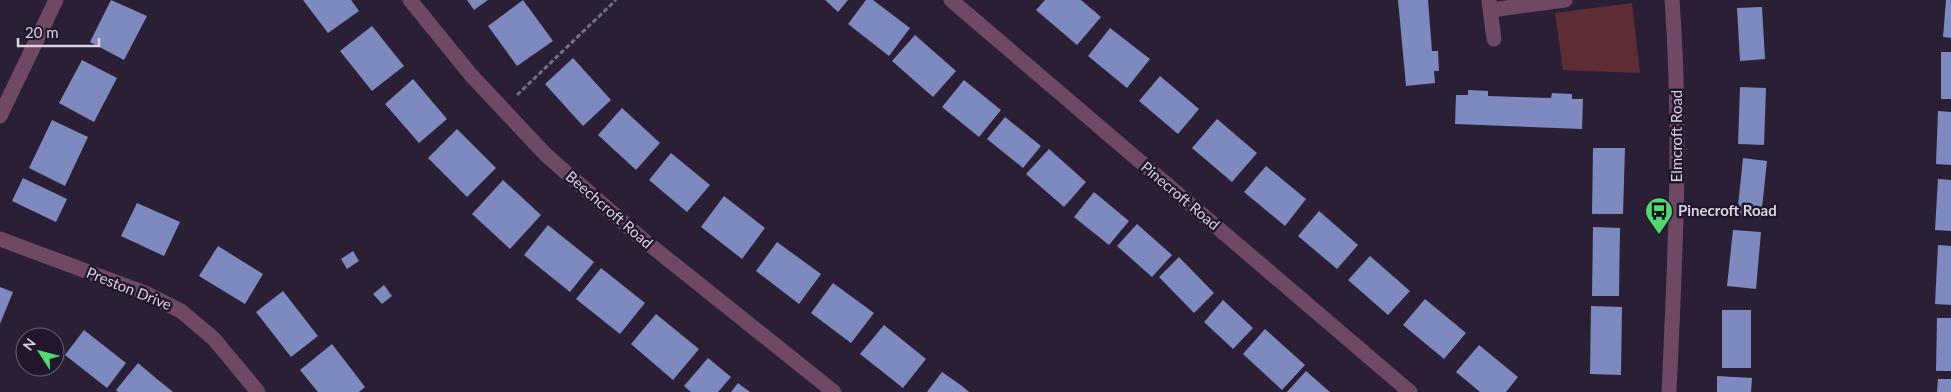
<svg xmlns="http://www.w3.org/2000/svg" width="1951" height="392" font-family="Lato,sans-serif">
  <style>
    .green { fill: #5e2c35 }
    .building { fill: #7e8abf }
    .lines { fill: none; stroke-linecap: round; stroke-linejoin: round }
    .path { stroke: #776d80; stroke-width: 3; stroke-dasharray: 5 2.5; stroke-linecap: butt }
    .lane { stroke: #6f4964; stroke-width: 15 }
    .street { stroke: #6f4964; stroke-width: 15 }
    .labels { text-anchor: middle; stroke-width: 5; stroke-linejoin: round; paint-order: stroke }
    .street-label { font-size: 15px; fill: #d9d2e1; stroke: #21162b }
    .poi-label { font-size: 15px; font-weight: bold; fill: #d9d2e1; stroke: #21162b; text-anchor: start }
  </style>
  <rect width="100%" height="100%" fill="#2a1f35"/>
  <path class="green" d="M1632 3 1640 73 1563 70 1555 13Z"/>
  <path class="building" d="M111 0 147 16 124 60 90 42Z
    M303 0H351L359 11 328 33Z
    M467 0H488L474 10Z
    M523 0 553 41 517 66 488 26Z
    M825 0H848L838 12Z
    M866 0H873L910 28 889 56 848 24Z
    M1045 0H1081L1101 17 1077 45 1036 10Z
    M1398 0H1428L1432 51H1438L1439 71H1434L1435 83 1406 86Z
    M1946 0H1951V38L1943 37Z
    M1762 7 1765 59 1740 61 1737 8Z
    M372 26 404 66 372 91 340 51Z
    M1110 28 1150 59 1127 88 1088 56Z
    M915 35 956 71 933 97 892 61Z
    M1941 52H1951V99H1941Z
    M573 58 611 100 583 126 545 84Z
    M82 60 117 78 94 122 59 103Z
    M1160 76 1199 109 1178 134 1139 101Z
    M413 79 447 119 419 143 385 104Z
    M964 80 1001 110 979 137 942 107Z
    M1740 87 1766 88 1764 145 1738 144Z
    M1468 90 1488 91V96L1551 98 1552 93 1572 94V99H1583L1582 129 1455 124 1456 95H1468Z
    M622 108 660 143 636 170 598 135Z
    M1938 111 1951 112V165L1936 164Z
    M1005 117 1041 146 1023 168 987 139Z
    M1217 119 1257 153 1232 182 1192 148Z
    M52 120 88 137 65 186 29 168Z
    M457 129 496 168 467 197 428 158Z
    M1593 148H1625L1623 214H1592Z
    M1049 149 1086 182 1064 207 1026 174Z
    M671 153 710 185 687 212 649 180Z
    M1743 158 1767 161 1761 218 1737 216Z
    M1266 166 1306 199 1285 226 1244 192Z
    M23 178 67 199 56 222 12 201Z
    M1938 179 1951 180V231L1935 230Z
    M503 180 541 215 510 249 472 214Z
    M1094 192 1129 221 1109 245 1074 217Z
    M724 196 765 228 742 259 701 227Z
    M137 203 180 222 164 256 121 236Z
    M1319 211 1358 245 1337 269 1298 236Z
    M1137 224 1172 255 1152 277 1117 246Z
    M548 225 594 262 570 292 524 255Z
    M1593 227 1620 228 1619 296H1592Z
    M1733 230 1761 232 1756 289 1727 286Z
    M777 242 821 274 799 304 756 271Z
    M1938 245 1951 246V305L1935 304Z
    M218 246 263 274 245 304 199 276Z
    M353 251 359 261 347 269 341 259Z
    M1370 256 1410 291 1388 315 1348 280Z
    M1179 257 1214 293 1194 313 1159 277Z
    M601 268 645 303 620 334 576 299Z
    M833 283 874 313 851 343 811 313Z
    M384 285 392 296 382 304 373 294Z
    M0 287 13 292 0 324Z
    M283 291 318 336 291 357 256 312Z
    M1425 299 1466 333 1444 359 1403 325Z
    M1223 300 1253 328 1233 349 1204 322Z
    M1591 306 1622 307 1621 375 1590 374Z
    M1722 310H1751V368H1722Z
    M656 314 699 349 673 380 631 344Z
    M1937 318H1951V371H1936Z
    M884 325 926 359 903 388 860 354Z
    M1265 329 1305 365 1282 390 1243 354Z
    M84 330 126 363 107 388 65 355Z
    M332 344 365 387 359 392H318L300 370Z
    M1479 345 1518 377 1506 392H1480L1456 372Z
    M708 358 731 377 718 392H691L684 386Z
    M138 363 157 379 173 392H118L116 390Z
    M1306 371 1323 386 1330 392H1287Z
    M942 372 962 386 969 392H927Z
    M1717 376 1752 378 1751 392H1717Z
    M1938 379H1951V392H1937Z
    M738 383 750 392H731Z"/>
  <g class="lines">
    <path class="path" d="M517 95 616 0"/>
    <path class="lane" d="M1489 1 1494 39
      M1491 10 1565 0"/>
    <path class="street" d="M410 0 471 75 546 155 640 237 834 392
      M951 0 1410 392
      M0 116 56 0
      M0 239 145 293 181 311 214 339 258 392
      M1669 392C1675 261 1682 131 1672 0"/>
  </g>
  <defs>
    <g id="bus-pin" transform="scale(1.4375)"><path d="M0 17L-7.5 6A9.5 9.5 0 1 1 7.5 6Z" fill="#54d672" stroke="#21162b"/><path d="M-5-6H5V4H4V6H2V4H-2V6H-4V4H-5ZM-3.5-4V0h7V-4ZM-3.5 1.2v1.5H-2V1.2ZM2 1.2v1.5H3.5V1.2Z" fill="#111"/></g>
  </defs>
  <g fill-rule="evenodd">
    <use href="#bus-pin" x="1659" y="211"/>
  </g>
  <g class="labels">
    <g class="street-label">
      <text transform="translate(1677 136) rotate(-90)" y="5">Elmcroft Road</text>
      <text transform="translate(1180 196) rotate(40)" y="5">Pinecroft Road</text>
      <text transform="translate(609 210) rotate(41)" y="5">Beechcroft Road</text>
      <text transform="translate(129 289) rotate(22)" y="5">Preston Drive</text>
    </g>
    <g class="poi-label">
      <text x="1678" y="216">Pinecroft Road</text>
    </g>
  </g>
  <g transform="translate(40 352) rotate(306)"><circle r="24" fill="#21162b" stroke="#6b6174"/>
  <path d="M0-4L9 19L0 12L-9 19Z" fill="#54d672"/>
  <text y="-8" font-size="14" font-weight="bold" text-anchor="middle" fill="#d9d2e1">N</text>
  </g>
  <path d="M18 38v8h81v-8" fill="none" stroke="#d9d2e1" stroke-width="2.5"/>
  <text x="25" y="38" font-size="15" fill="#d9d2e1" stroke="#21162b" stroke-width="4" paint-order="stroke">20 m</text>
</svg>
